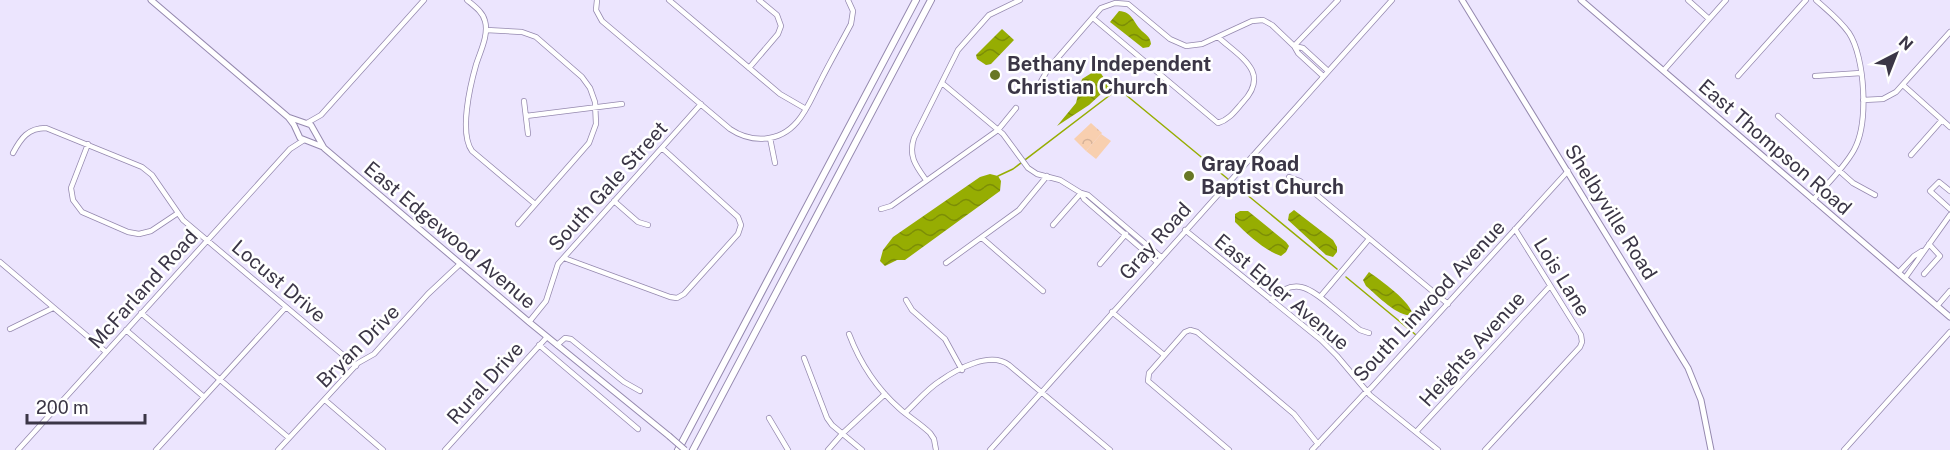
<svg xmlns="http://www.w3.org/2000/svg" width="1950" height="450" font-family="'Public Sans',sans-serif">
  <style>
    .park { fill: url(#park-crowns) }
    .pitch { fill: #f8cfaf }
    .water { fill: url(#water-waves) }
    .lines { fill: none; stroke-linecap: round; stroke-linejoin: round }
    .stream { stroke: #96ad02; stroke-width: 1.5 }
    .minor-casing { stroke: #9589af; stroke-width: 6 }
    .major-casing { stroke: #9589af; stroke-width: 7 }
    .highway-casing { stroke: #9589af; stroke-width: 8 }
    .minor { stroke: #fff; stroke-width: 4.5 }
    .major { stroke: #fff; stroke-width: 5 }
    .highway { stroke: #fff; stroke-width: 6 }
    .major-bridge-casing { stroke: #9589af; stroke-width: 7; stroke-linecap: butt }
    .major-bridge { stroke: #fff; stroke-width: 5 }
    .poi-dot { fill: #687725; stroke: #fff; stroke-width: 2 }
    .labels { text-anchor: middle; stroke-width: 5; stroke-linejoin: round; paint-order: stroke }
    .poi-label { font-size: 20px; font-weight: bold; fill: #3b3646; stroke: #fff; text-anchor: start }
    .street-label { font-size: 20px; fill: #3b3646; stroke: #fff }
  </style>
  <defs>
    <pattern id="park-crowns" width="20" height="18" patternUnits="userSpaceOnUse" patternTransform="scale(1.5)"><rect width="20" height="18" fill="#f8cfaf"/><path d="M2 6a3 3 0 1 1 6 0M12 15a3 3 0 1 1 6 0" fill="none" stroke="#d6b298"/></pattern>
    <pattern id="water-waves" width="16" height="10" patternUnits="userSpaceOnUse" patternTransform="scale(1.5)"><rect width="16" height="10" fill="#96ad02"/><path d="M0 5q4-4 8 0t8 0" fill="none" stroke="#7c8e06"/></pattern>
  </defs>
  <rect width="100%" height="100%" fill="#ece5fe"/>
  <path class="park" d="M1091 123 1102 133 1086 151 1074 139Z"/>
  <path class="pitch" d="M1101 134 1111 141 1096 159 1086 151Z"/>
  <path class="water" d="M1119 11C1132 12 1133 21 1140 29 1145 35 1150 35 1151 44L1149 47 1143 48 1110 22Z
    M1002 29 1014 40 991 64 986 65 977 59 976 55Z
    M1098 69 1104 78 1112 80 1113 83 1089 105 1057 126 1076 103 1082 79Z
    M990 174 998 176 1001 181 1000 191 905 260H897L885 266 880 261 883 250 893 237 980 177Z
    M1294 210 1333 240 1337 247V252L1333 257 1326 255 1288 220 1289 214Z
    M1240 211H1248L1286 242 1289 246 1286 252 1281 256C1264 250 1248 235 1235 222V214Z
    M1369 272C1380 280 1412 302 1413 316 1396 316 1378 296 1366 286L1363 280Z"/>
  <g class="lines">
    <path class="stream" d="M998 176 1013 169 1114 92 1120 90 1337 269
      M1346 277 1416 335"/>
    <g class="minor-casing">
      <path id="minor" d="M467 0C474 6 483 12 485 21 489 35 480 52 476 65 470 86 459 133 472 151L535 204
        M597 0 596 10 602 21 730 129C751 143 779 143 797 122 807 111 813 95 820 82 830 62 841 43 851 24L853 11 848 0
        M669 0 780 94 806 109
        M1688 0 1709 19
        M1093 18 1218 123C1229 120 1235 111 1243 102 1271 72 1240 57 1218 37
        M486 30 522 32 536 37 582 77 590 88 595 102 596 124 589 143 518 224
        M749 68 778 34 781 26 777 15 759 0
        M1664 70 1726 0
        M1323 76 1298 53 1294 46 1303 48 1328 71
        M1738 76 1806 0
        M1815 76 1861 73
        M942 83 1003 134 1028 168 1037 174 1060 180 1081 193 1053 225
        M1039 85 1048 69 1101 8 1115 3 1128 4 1170 39 1186 46 1202 44 1252 21 1263 20 1272 25 1294 46 1338 0
        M1903 85 1950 127
        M1863 100 1883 99 1896 92 1950 32
        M524 101 528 134
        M526 116 622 104
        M1778 116 1853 183 1875 195
        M307 123 321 115 424 0
        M770 138 775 163
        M88 144 71 188 73 200 82 212 128 232 139 234 151 231 178 213
        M13 153C21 138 28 128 46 128L142 167 152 175 183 220 356 366
        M1911 155 1942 120
        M1289 177 1300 181 1448 304
        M926 180C916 166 908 156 914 138L958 50 989 15 1020 0
        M1950 191 1939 182 1930 191 1950 209
        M1813 200C1827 184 1844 168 1854 150 1869 123 1865 57 1849 33 1840 20 1827 10 1816 0
        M614 201 638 222 648 225
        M881 209 891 206 998 130 1016 108
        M1185 230 1321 340 1337 356 1370 395 1438 450
        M982 238 1043 291
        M564 258 670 297 677 298 684 294 738 234 741 225 738 217 662 148
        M0 262 106 352
        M1157 262 1084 199 1081 193 1088 195 1161 257
        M946 263 1019 210 1047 176
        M1100 264 1126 234
        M1899 272 1914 256 1922 251
        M1924 274 1940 256 1929 244
        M1905 278 1950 215
        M1320 297 1369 239
        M906 300 912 310 945 339 962 370
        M1271 300C1294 276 1310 288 1331 306 1341 314 1350 322 1360 330L1369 333
        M1937 306 1950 291
        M1112 312 1164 355
        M141 313 289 438
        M529 322 546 301 558 264 701 104
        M10 329 53 308
        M126 330 204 397
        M849 334C860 363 876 388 900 409 909 417 921 424 930 433L934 439 936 450
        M539 345 638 429
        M557 345 565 338 571 339 624 382 640 391
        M804 358 827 418 832 425 862 450
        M325 400 383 450
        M905 413C916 403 927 389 940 381 957 369 990 351 1009 365L1110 450
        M769 418 788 450
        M1416 432 1550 286
        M18 450 290 149 304 140
        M156 450 286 307
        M278 450 358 363 374 354 428 294 460 264
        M445 450 547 337
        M828 450 842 434 885 394
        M990 450 1392 0
        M1229 450 1148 381 1149 373 1185 332 1190 330 1197 332 1294 414 1318 444
        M1312 450 1364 394 1371 388 1568 171
        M1485 450 1580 347 1582 342 1581 335 1515 229
        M1844 450 1950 332"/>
    </g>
    <g class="major-casing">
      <path id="major" d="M151 0 288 117 294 125 300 138 323 147
        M1462 0 1688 368 1701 400 1711 450
        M1581 0 1950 317
        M288 117 311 125 324 148 529 322 669 436"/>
    </g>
    <g class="highway-casing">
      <path id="highway" d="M678 450 916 0
        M693 450 931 0"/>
    </g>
    <use href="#minor" class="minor"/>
    <use href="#major" class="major"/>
    <use href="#highway" class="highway"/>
    <g class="major-bridge-casing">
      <path id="major-bridge" d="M669 436 685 450"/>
    </g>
    <use href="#major-bridge" class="major-bridge"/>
  </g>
  <g class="poi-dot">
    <circle cx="995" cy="75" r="6"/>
    <circle cx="1189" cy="176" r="6"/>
  </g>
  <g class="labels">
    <g class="poi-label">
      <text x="1007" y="71">Bethany Independent<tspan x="1007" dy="23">Christian Church</tspan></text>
      <text x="1201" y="171">Gray Road<tspan x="1201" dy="23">Baptist Church</tspan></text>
    </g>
    <g class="street-label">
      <text transform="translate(1775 147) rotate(41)" y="7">East Thompson Road</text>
      <text transform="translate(608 186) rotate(-48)" y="7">South Gale Street</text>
      <text transform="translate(1611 212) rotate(58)" y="7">Shelbyville Road</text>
      <text transform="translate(450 235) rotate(40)" y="7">East Edgewood Avenue</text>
      <text transform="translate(1155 241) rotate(-48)" y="7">Gray Road</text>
      <text transform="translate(1562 277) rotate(58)" y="7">Lois Lane</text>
      <text transform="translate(279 281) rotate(40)" y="7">Locust Drive</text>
      <text transform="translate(143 289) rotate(-48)" y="7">McFarland Road</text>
      <text transform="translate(1282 292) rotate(40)" y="7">East Epler Avenue</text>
      <text transform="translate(1429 301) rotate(-47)" y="7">South Linwood Avenue</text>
      <text transform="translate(358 346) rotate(-45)" y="7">Bryan Drive</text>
      <text transform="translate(1472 349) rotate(-48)" y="7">Heights Avenue</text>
      <text transform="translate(485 383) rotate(-48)" y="7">Rural Drive</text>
    </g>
  </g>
  <g transform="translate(1896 54) rotate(42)" stroke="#ffffff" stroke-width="4.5" paint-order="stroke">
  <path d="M0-4.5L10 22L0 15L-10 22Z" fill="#3b3646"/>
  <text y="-9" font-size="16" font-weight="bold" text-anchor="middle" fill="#3b3646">N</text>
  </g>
  <path d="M27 414v9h118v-9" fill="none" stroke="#3b3646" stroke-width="3"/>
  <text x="36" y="414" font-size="18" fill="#3b3646" stroke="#ffffff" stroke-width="4.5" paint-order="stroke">200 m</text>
</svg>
